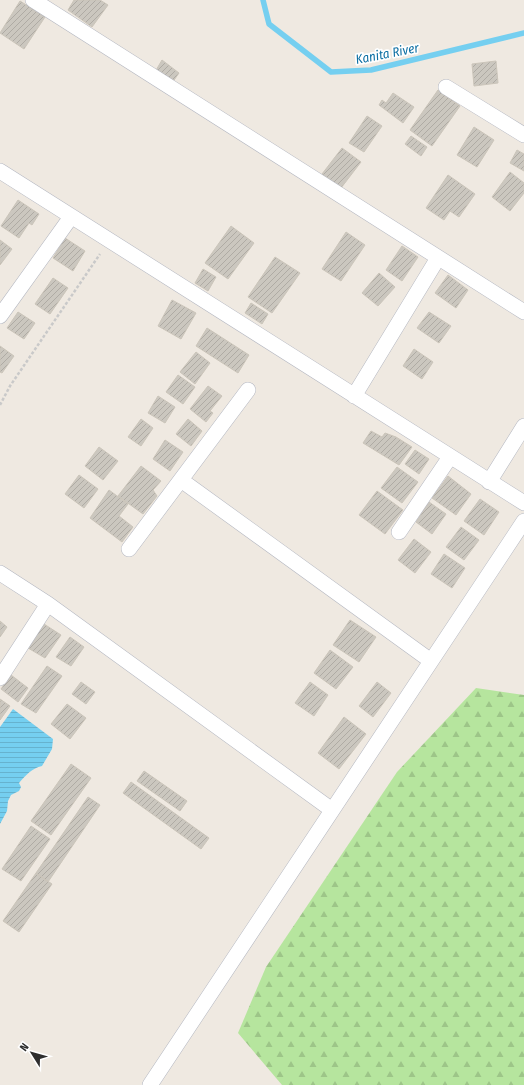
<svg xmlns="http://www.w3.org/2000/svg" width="524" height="1085" font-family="'Fira Sans Condensed',sans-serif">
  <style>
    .forest { fill: url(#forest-firs) }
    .water { fill: url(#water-rules) }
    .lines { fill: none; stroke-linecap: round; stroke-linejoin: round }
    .stream { stroke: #75cff0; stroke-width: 5.5 }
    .building { fill: url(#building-hatch); stroke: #cbc5ba }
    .minor-casing { stroke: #b4b7c1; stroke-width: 16 }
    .path { stroke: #c9c9c9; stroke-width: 2.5; stroke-dasharray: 3 2; stroke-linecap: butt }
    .minor { stroke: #fff; stroke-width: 15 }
    .labels { text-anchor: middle; stroke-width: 3.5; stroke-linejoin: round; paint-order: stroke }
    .water-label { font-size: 13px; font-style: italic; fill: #0d6fa3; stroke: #fff }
  </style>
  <defs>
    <pattern id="forest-firs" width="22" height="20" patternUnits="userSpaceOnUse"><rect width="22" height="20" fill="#b6e59e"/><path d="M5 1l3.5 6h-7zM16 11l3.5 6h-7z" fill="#9dc588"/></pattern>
    <pattern id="water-rules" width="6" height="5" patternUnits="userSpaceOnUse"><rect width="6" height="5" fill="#75cff0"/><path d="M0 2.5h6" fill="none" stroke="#66b2ce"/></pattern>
    <pattern id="building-hatch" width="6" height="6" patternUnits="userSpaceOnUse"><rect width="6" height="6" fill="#cbc7bf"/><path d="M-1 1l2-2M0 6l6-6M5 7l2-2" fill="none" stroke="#afaba4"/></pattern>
  </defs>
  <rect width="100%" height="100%" fill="#efe9e1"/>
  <path class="forest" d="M476 688 524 695V1085H282L238 1033 266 967 397 772Z"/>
  <path class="water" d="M13 709 53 739 52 749 42 766C32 768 26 775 19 783L21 787 19 791 11 795 8 801 7 811 0 824V727Z"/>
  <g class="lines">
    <path class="stream" d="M263 0 269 24 331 72 371 70 524 33"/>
  </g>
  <path class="building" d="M74 0H100L108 5 92 27 68 10Z
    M20 1 45 17 24 49 0 33Z
    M162 60 179 73 172 83 155 72Z
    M496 61 498 83 474 86 472 64Z
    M438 90 460 106 432 146 410 130Z
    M393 93 414 107 403 123 379 105 382 100 386 103Z
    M367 116 382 126 364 152 349 143Z
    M474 127 494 140 477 167 457 155Z
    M411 136 427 147 421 156 405 144Z
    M342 148 361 162 341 188 322 174Z
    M517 150 524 154V171L510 163Z
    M510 172 524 183V193L510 211 492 197Z
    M448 175 475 194 459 217 450 211 444 220 426 208Z
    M18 200 39 214 32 225 29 223 19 238 1 226Z
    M231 226 254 243 228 279 205 263Z
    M346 232 365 245 341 281 322 269Z
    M65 238 85 251 73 271 53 258Z
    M0 240 12 249 0 265Z
    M402 246 418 257 402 281 386 270Z
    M275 257 300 273 272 313 248 297Z
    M203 269 216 277 208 291 195 283Z
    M379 273 395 287 378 306 362 293Z
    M448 275 468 290 456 308 435 293Z
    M53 278 68 288 50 314 35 304Z
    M172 300 196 313 181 339 158 326Z
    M251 303 268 314 262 324 245 313Z
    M18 312 35 323 24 339 7 328Z
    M429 312 451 326 439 343 417 328Z
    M207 328 249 355 238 373 196 346Z
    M0 346 14 356 2 373 0 372Z
    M414 349 433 362 422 379 403 366Z
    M196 352 210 363 195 384 180 372Z
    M178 375 195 387 183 404 166 392Z
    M208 386 222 396 210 411 213 413 206 422 190 409Z
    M158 396 175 407 165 423 148 413Z
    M141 419 153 428 141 446 128 437Z
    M188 419 202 431 191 446 176 434Z
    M371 431 382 437 385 433 396 437 412 447 399 465 363 443Z
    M165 440 183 452 170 471 153 459Z
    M99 447 118 461 103 480 85 466Z
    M415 450 429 459 419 474 405 464Z
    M141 466 161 481 153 490 157 496 143 514 118 496Z
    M397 467 418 482 402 503 381 488Z
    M79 475 98 489 84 508 65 494Z
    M448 476 471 494 456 515 432 498Z
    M109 490 128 504 119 516 133 527 122 542 90 518Z
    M377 491 403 510 385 534 359 515Z
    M480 499 499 512 484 535 464 521Z
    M429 502 446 514 432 534 416 522Z
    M461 527 479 540 464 560 446 547Z
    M414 539 431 552 415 573 398 560Z
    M444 554 465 568 452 588 431 574Z
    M350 620 376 637 359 662 333 645Z
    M0 621 7 627 0 637Z
    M44 624 61 635 45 658 28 648Z
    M70 637 84 647 71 666 56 657Z
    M330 650 353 667 336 689 314 673Z
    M47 666 62 676 36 713 21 704Z
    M11 675 28 688 18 702 1 689Z
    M81 682 95 692 86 704 72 694Z
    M310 682 328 695 314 716 295 703Z
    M377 682 391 693 373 717 359 706Z
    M0 699 10 706 0 720Z
    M67 704 86 718 70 739 51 724Z
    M344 717 366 734 339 769 318 753Z
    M71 764 91 778 51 835 31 821Z
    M144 771 187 801 180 811 137 781Z
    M131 782 209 838 201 849 123 793Z
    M88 797 100 805 48 882 36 873Z
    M31 826 50 839 21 881 2 869Z
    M36 873 52 884 19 932 3 921Z"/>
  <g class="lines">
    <g class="minor-casing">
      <path id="minor" d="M33 0 524 312
        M446 87 524 135
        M0 171 524 503
        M0 316 71 217
        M354 396 438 258
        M181 480 431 661
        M489 482 524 426
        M399 532 450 457
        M129 549 248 390
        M0 573 48 604 332 810
        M0 678 48 604
        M150 1085 524 521"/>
    </g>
    <path class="path" d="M0 405 10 386 100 254"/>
    <use href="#minor" class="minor"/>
  </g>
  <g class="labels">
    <g class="water-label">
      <text transform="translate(387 53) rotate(-11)" y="5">Kanita River</text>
    </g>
  </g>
  <g transform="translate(32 1053) rotate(307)" stroke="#ffffff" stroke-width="3" paint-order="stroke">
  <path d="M0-3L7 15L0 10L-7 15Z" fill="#2e2e2e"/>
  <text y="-6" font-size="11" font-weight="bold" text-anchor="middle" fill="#2e2e2e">N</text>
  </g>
</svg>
